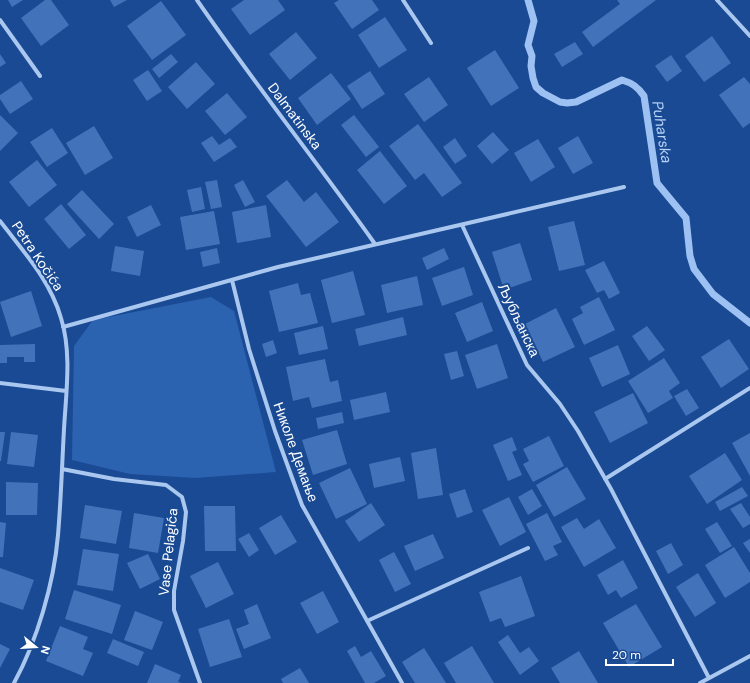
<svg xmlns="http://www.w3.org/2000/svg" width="750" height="683" font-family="'DM Sans',sans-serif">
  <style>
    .green { fill: #2c63b1 }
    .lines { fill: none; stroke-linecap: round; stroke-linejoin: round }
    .stream { stroke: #9cc1f2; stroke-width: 7 }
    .building { fill: #4273ba }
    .minor { stroke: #aac7ef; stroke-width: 4 }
    .labels { text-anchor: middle; stroke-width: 4; stroke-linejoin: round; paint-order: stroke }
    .street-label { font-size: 14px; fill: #fff; stroke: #194a93 }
    .water-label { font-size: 15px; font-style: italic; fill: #b6d1f6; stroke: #194a93 }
  </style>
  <rect width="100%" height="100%" fill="#194a93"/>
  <path class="green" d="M211 297 234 311 276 472 195 478 130 474 72 460 74 346 93 320Z"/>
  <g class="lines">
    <path class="stream" d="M528 0 534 21 528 45 532 56 531 66 533 78 536 87 543 93 560 102 567 103 576 102 622 80C632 83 638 87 644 96L657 183 686 218 690 256 694 269 713 294 750 323"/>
  </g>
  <path class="building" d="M8 0H23L12 7Z
    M45 0H51L69 25 41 46 21 18Z
    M110 0H127L114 7Z
    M244 0H278L285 10 250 35 231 9Z
    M339 0H372L379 10 352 29 334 3Z
    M617 0H656L593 47 582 32 620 4Z
    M161 1 186 35 152 60 127 26Z
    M385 17 407 50 379 68 358 35Z
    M296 32 317 58 290 80 269 54Z
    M712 36 731 63 704 82 685 56Z
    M575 42 583 54 562 67 554 54Z
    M495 50 519 88 491 106 467 68Z
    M0 54 6 63 0 67Z
    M171 54 178 62 159 78 152 69Z
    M671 55 682 71 667 82 655 66Z
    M196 62 215 84 187 109 168 87Z
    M148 70 162 91 147 101 133 80Z
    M370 71 385 94 362 109 347 86Z
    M331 73 351 99 317 125 298 98Z
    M429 77 448 105 424 122 404 94Z
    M744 77 750 84V123L743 128 719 95Z
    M21 81 33 99 10 114 0 99V95Z
    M227 93 247 117 225 135 205 111Z
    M0 115 18 133 0 151Z
    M354 115 379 147 366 157 341 125Z
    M418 124 462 183 442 197 424 173 415 180 389 146Z
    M94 126 113 158 85 175 66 143Z
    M52 128 68 153 47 167 30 142Z
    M493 132 509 150 492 164 477 146Z
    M212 136 219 145 230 138 237 147 214 162 201 143Z
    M578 136 593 163 573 174 558 148Z
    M455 138 467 156 455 164 443 147Z
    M538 139 555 167 531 182 514 153Z
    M380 151 407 186 384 204 357 170Z
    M37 160 57 185 29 207 9 182Z
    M217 180 222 207 211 209 205 182Z
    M243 180 255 202 245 207 234 185Z
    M287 180 304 202 316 192 339 222 306 247 266 196Z
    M201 187 205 209 192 212 187 190Z
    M82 190 114 224 99 239 67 204Z
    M61 204 86 235 69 249 44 219Z
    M151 205 161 225 137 237 127 217Z
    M266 205 271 237 237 243 232 212Z
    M214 211 220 244 186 250 180 217Z
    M574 221 585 265 559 271 548 227Z
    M520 243 532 280 504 290 492 252Z
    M115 246 144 251 140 276 111 271Z
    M217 248 220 263 203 267 200 252Z
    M444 248 449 259 427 270 422 258Z
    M604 261 620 293 609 299 604 290 597 293 585 270Z
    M464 267 473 295 442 306 432 278Z
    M353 271 365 315 332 323 321 280Z
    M417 276 423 305 387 313 381 285Z
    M298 283 301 295 310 293 318 323 279 332 269 291Z
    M31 291 42 326 11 337 0 302Z
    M599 297 615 330 584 345 572 319 583 313 580 307Z
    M482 302 493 331 467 342 455 313Z
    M556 308 575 347 543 362 525 324Z
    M403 317 407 335 359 346 355 329Z
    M323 326 328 349 299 355 294 333Z
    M647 326 665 350 649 361 632 336Z
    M729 339 749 369 721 388 701 357Z
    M273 340 277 353 266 357 262 344Z
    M35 344V362H24V357H7V363H0V345Z
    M497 344 508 378 477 389 465 355Z
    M618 345 630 374 602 387 589 358Z
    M457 351 464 376 451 380 444 354Z
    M664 358 680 383 669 391 673 398 648 413 628 381Z
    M325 359 330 382 338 380 342 401 312 408 309 397 293 401 286 367Z
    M687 389 699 408 686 416 674 396Z
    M386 392 390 412 354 420 350 400Z
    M633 393 648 423 610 443 594 412Z
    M342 412 344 423 318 429 316 418Z
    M337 430 347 464 313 475 302 440Z
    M0 432H5L1 461H0Z
    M11 432 38 435 34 467 7 464Z
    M750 433V476L732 443Z
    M549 436 564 466 533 482 523 464 529 461 523 449Z
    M512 437 517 450 512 452 522 475 508 481 493 445Z
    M436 448 443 495 418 499 411 453Z
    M725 453 742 480 707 504 689 476Z
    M400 457 405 481 374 488 369 464Z
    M567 467 586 499 554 517 536 485Z
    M350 468 367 504 336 519 319 483Z
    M6 482 38 483 37 515H6Z
    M742 487 748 496 720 511 715 502Z
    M465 489 473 512 457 518 449 494Z
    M532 489 542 506 528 515 518 497Z
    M509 497 526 532 500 546 482 510Z
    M371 503 385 525 359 542 345 521Z
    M741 503 750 517V524L743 528 730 509Z
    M85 505 122 511 116 544 80 538Z
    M204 506H235L236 551H205Z
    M134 513 164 518 158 553 129 548Z
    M547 513 562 542 553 546 558 555 545 561 526 524Z
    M281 515 297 542 275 555 259 528Z
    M577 518 584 529 599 519 616 548 584 567 561 527Z
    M0 522 6 523 3 557H0Z
    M717 522 732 546 720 553 705 529Z
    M249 533 259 550 249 557 238 539Z
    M433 534 444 558 415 571 404 546Z
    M750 539V553L743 543Z
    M671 543 683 565 668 574 656 551Z
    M734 547 750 573V582L725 598 705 565Z
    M83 549 119 554 113 591 77 585Z
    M394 552 411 584 395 592 379 560Z
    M148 554 160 579 140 589 127 563Z
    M623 560 638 588 621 598 616 590 608 595 597 575Z
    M218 562 234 594 206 608 190 576Z
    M0 568 34 580 23 610 0 602Z
    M698 573 716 603 695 617 676 587Z
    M521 576 535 616 505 627 501 618 490 622 479 592Z
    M74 590 121 605 112 634 65 619Z
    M323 591 339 622 317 634 300 603Z
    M257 604 271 638 244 649 236 629 249 624 244 610Z
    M636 604 662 647 629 667 603 623Z
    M135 611 163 622 152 650 124 640Z
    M229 619 242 657 210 667 198 629Z
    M60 626 88 637 83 649 93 653 83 676 46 661Z
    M508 635 520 653 529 647 539 661 520 675 498 642Z
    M113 639 144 652 138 666 107 653Z
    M0 644 10 649 0 668Z
    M355 646 361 657 371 651 386 676 374 683H365L347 651Z
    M472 646 494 683H456L444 663Z
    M424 648 446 683H415L402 662Z
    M579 651 598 683H560L551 668Z
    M155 664 181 675 178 682 182 683H147Z
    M300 668 309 683H283L281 679Z"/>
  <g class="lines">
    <path class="minor" d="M197 0C254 83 317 162 375 244
      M403 0 431 43
      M717 0 750 36
      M0 20 40 76
      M0 221C23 251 50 280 61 318 72 353 66 393 64 429 62 465 61 500 58 535 54 583 37 641 14 683
      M462 225 527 365 560 404 578 431 611 489 709 678
      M232 280 249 349 275 431 302 505 402 683
      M63 327 278 267 624 187
      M0 383 66 391
      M62 469 114 479 166 485 182 497 186 512 183 541 174 591V610L200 683
      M605 479 750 388
      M367 621 528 548
      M700 683 750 656"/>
  </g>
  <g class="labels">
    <g class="street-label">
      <text transform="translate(295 116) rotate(53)" y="5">Dalmatinska</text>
      <text transform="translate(38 256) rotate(56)" y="5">Petra Kočića</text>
      <text transform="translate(519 320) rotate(65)" y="5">Љубљанска</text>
      <text transform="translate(296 452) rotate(70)" y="5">Николе Демање</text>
      <text transform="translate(168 552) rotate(-84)" y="5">Vase Pelagića</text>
    </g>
    <g class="water-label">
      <text transform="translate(662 132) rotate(81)" y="5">Puharska</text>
    </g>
  </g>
  <g transform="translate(36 647) rotate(108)" stroke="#194a93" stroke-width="3" paint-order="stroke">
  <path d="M0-3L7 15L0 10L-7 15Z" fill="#ffffff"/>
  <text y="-6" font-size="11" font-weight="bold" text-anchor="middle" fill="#ffffff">N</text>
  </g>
  <path d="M606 659v6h67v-6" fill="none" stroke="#ffffff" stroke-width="2"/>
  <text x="612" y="659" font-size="12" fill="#ffffff" stroke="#194a93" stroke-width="3" paint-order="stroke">20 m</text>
</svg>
